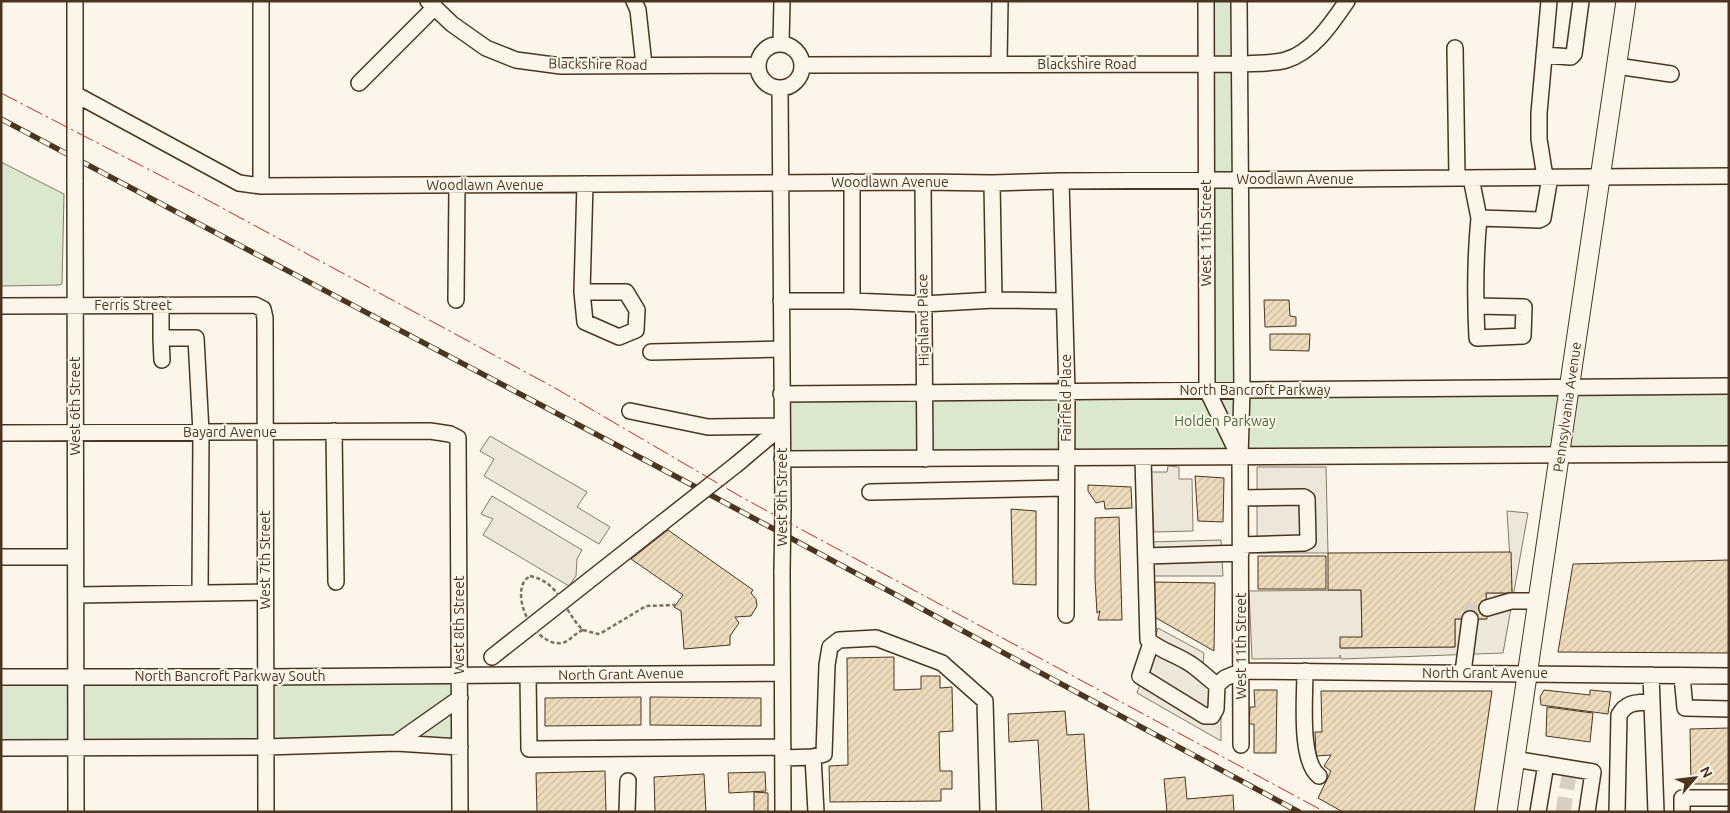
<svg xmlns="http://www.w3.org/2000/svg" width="1730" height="813" font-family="Ubuntu,sans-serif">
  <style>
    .green { fill: #dce7d0; stroke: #887966 }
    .parking { fill: #ede7d9; stroke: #887966 }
    .building { fill: url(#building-hatch); stroke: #4a3520 }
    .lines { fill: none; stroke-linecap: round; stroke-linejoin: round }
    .minor-tunnel { stroke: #d8cfc1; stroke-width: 15; stroke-dasharray: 15 8; stroke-linecap: butt }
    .minor-casing { stroke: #4a3520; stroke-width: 18 }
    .major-casing { stroke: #4a3520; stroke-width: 21 }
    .path { stroke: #7f6f5c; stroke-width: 2.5; stroke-dasharray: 4 2.5; stroke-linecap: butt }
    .minor { stroke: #fbf6e9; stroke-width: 15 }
    .major { stroke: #fbf6e9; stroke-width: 19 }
    .rail-casing { stroke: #4a3520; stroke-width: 5.5 }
    .rail { stroke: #fbf6e9; stroke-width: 4; stroke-dasharray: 11; stroke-linecap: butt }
    .minor-bridge-casing { stroke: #4a3520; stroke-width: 18; stroke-linecap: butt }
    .minor-bridge { stroke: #fbf6e9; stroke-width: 15 }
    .power { stroke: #c62828; stroke-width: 1; stroke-dasharray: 18 4 2.5 4; stroke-linecap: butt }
    .labels { text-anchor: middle; stroke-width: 4; stroke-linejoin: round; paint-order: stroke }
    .street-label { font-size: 14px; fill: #4a3520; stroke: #fbf6e9 }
    .park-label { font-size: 14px; fill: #436837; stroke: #fbf6e9 }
  </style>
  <defs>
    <pattern id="building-hatch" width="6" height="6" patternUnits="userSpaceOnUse" patternTransform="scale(1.25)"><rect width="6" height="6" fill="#ecdcbc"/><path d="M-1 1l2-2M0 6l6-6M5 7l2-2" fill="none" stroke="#ccbda1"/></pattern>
  </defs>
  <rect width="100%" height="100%" fill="#fbf6e9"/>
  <path class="green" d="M1206 1H1239L1242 390 1729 386V454L782 459 781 394 1207 390Z
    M1 162 64 194 62 284 59 285 1 286Z
    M460 676V747L1 748V677Z"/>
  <path class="parking" d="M490 436 587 492 577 507 610 527 599 544 484 476 494 459 480 451Z
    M1168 466 1179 467V479H1192L1193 531 1154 532 1150 472H1167Z
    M1257 467H1326L1328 553H1257Z
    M492 496 582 550 577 559 576 576 569 586 483 535 493 519 481 514Z
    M1507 511 1528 513 1503 653 1341 659 1340 655V658L1252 659 1249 591 1361 590 1362 637 1341 648 1455 647V619H1486V593H1512Z
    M1221 540 1223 576H1149V542Z
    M1158 628 1204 653 1203 665 1221 679V741L1137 693Z"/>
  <path class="building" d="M1264 300H1289L1290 316 1296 317V326L1265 327Z
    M1270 334H1310L1309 351 1270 350Z
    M1195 476 1224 478 1223 522 1198 521Z
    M1088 485 1131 487 1132 508 1105 509 1104 501 1096 503 1088 491Z
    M1011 509 1036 511V585L1013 584Z
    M1119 517 1122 620H1098L1100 611 1097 613 1095 579V518Z
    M668 530 753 590 751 593 756 599 757 606 751 616 735 617 739 623 730 636V645L684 649 681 611 674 607 683 595 631 559Z
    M1511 552 1512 593H1486L1487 619H1455V647L1340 648V637H1362L1361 590H1328V553Z
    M1258 556H1326V589H1258Z
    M1729 560V653L1558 652 1573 564Z
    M1152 582 1215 583 1214 651 1151 615Z
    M894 657V690L921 689V676H940V688L952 687 953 731 939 732 940 771H952V789H941V801L830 802 829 766 848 765 847 658Z
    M1254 690H1277L1276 753H1254V724H1249L1250 707H1255Z
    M1544 690 1590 695V690L1611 692 1608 714 1541 705 1540 697Z
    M1321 691H1492L1474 812H1343L1318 798 1331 771 1324 766 1331 755 1316 756 1315 732H1322Z
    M641 697V725L545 726V698Z
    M650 697 761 698V726L650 725Z
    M1547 707 1593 713 1590 742 1546 736Z
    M1065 711 1067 735 1084 734 1089 812H1042L1038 740 1009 742 1008 714Z
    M1729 728V784H1691L1690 729Z
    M605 771 606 812H537L536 773Z
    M765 772 766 791 729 793 728 773Z
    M704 774 706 812H655L654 777Z
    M1185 777 1187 799 1233 795 1234 812H1167L1164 779Z
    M754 792 768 793V812H754Z"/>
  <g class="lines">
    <path class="minor-tunnel" d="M1470 619 1471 610 1487 608
      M1563 812 1569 776"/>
    <g class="minor-casing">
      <path id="minor" d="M75 1V136
        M261 1V186
        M428 1 452 24 486 48 516 60 561 66 758 65
        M634 1 638 10 644 65
        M1206 1 1207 390 1238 454
        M1239 1 1242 390 1240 457 1241 745
        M781 43 782 1
        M758 66a22 22 0 1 1 44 0a22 22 0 1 1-44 0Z
        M1455 48 1457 178
        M1544 55 1571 57 1574 54 1581 1
        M999 64 1000 1
        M802 65 1239 64C1254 63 1272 64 1286 60 1313 52 1332 23 1347 1
        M1617 66 1671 74
        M359 83 435 7
        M780 88 783 509
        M75 94 239 183 261 186 923 182 992 183 1061 181 1729 176
        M1545 177 1539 139V113L1549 1
        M1471 178 1479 218 1539 220 1543 218 1550 177
        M75 180 76 812
        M1061 181 1067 391 1066 615
        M852 182V301L923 304 994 300 1064 301
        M923 182 925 459
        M992 183 994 300
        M582 292H626L637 310 636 330 619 337 585 322 582 292 585 184
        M456 300 457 185
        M781 301H852
        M161 305V338H196L201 432 200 593
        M1 306 255 305 263 309 265 318 266 812
        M1476 306 1524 307 1523 336 1477 338C1475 298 1475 259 1479 218
        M161 338 162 360
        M651 352 781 349
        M781 394 1729 386
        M630 411 708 427 782 426
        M334 431 336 582
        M1 433 430 431 450 434 458 438 460 812
        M1143 458 1148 640C1161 651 1175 654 1189 663 1199 669 1207 678 1217 685L1216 709 1212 716H1205L1140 676 1151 643
        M782 459 1729 454
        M737 464 782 426
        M870 492 1065 488
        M1240 498 1304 497 1307 499 1308 541 1304 543 1241 545
        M1146 556 1241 553
        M1 557H75
        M782 571 783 812
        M76 595 265 592
        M1487 608 1511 601H1537
        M492 657 662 523
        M1242 671 1729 676
        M1305 671C1305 697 1299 761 1319 776
        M1463 672 1470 619
        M528 675 529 749 783 747
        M1651 675 1656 812
        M1682 676 1685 708 1729 709
        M1 677H265L782 673
        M1217 685 1225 678 1242 671
        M396 743 460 698
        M1 748 265 747 396 743 460 747
        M813 757 824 754 827 665 830 647 839 640 876 638 942 663 985 701 988 812
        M783 758 813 757 816 812
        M1514 759 1593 772 1587 812
        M627 812 628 781
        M1538 812 1546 764
        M1617 812 1619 715C1627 701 1637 703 1652 702
        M1682 812V798H1729"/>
    </g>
    <g class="major-casing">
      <path id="major" d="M1507 812 1626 1"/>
    </g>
    <path class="path" d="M530 576C561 582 564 613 583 630 572 634 569 645 556 643 533 640 512 599 525 580Z
      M583 630 598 634 603 632 646 606 675 605"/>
    <use href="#minor" class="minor"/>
    <use href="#major" class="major"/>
    <g class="rail-casing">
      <path id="rail" d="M1 119 692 485 1299 812"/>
    </g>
    <use href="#rail" class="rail"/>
    <g class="minor-bridge-casing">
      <path id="minor-bridge" d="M75 180V136
        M662 523 737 464
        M782 571 783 509"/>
    </g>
    <use href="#minor-bridge" class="minor-bridge"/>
    <path class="power" d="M1 93 200 196 555 388 743 498 1325 812"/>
  </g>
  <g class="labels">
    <g class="street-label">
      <text transform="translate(598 64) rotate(1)" y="5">Blackshire Road</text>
      <text x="1087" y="69">Blackshire Road</text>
      <text x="1295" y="184">Woodlawn Avenue</text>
      <text x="890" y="187">Woodlawn Avenue</text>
      <text x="485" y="190">Woodlawn Avenue</text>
      <text transform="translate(1206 233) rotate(-90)" y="5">West 11th Street</text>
      <text x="133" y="310">Ferris Street</text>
      <text transform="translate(923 320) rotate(-91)" y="5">Highland Place</text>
      <text x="1255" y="395">North Bancroft Parkway</text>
      <text transform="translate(1066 398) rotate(-90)" y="5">Fairfield Place</text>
      <text transform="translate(75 406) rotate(-90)" y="5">West 6th Street</text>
      <text transform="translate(1567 407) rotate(-82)" y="5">Pennsylvania Avenue</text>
      <text x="230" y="437">Bayard Avenue</text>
      <text transform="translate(782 497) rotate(-90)" y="5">West 9th Street</text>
      <text transform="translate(265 560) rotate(-90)" y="5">West 7th Street</text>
      <text transform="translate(459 625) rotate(-90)" y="5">West 8th Street</text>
      <text transform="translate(1241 646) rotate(-90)" y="5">West 11th Street</text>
      <text x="1485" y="678">North Grant Avenue</text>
      <text transform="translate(621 674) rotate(-1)" y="5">North Grant Avenue</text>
      <text x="230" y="681">North Bancroft Parkway South</text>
    </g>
    <g class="park-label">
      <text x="1225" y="426">Holden Parkway</text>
    </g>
  </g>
  <rect width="1730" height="813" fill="none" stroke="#4a3520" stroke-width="5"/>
  <g transform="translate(1695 778) rotate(62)" stroke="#fbf6e9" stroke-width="4" paint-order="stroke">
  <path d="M0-4L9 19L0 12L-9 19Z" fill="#4a3520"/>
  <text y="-8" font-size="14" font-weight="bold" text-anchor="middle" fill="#4a3520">N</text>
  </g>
</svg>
